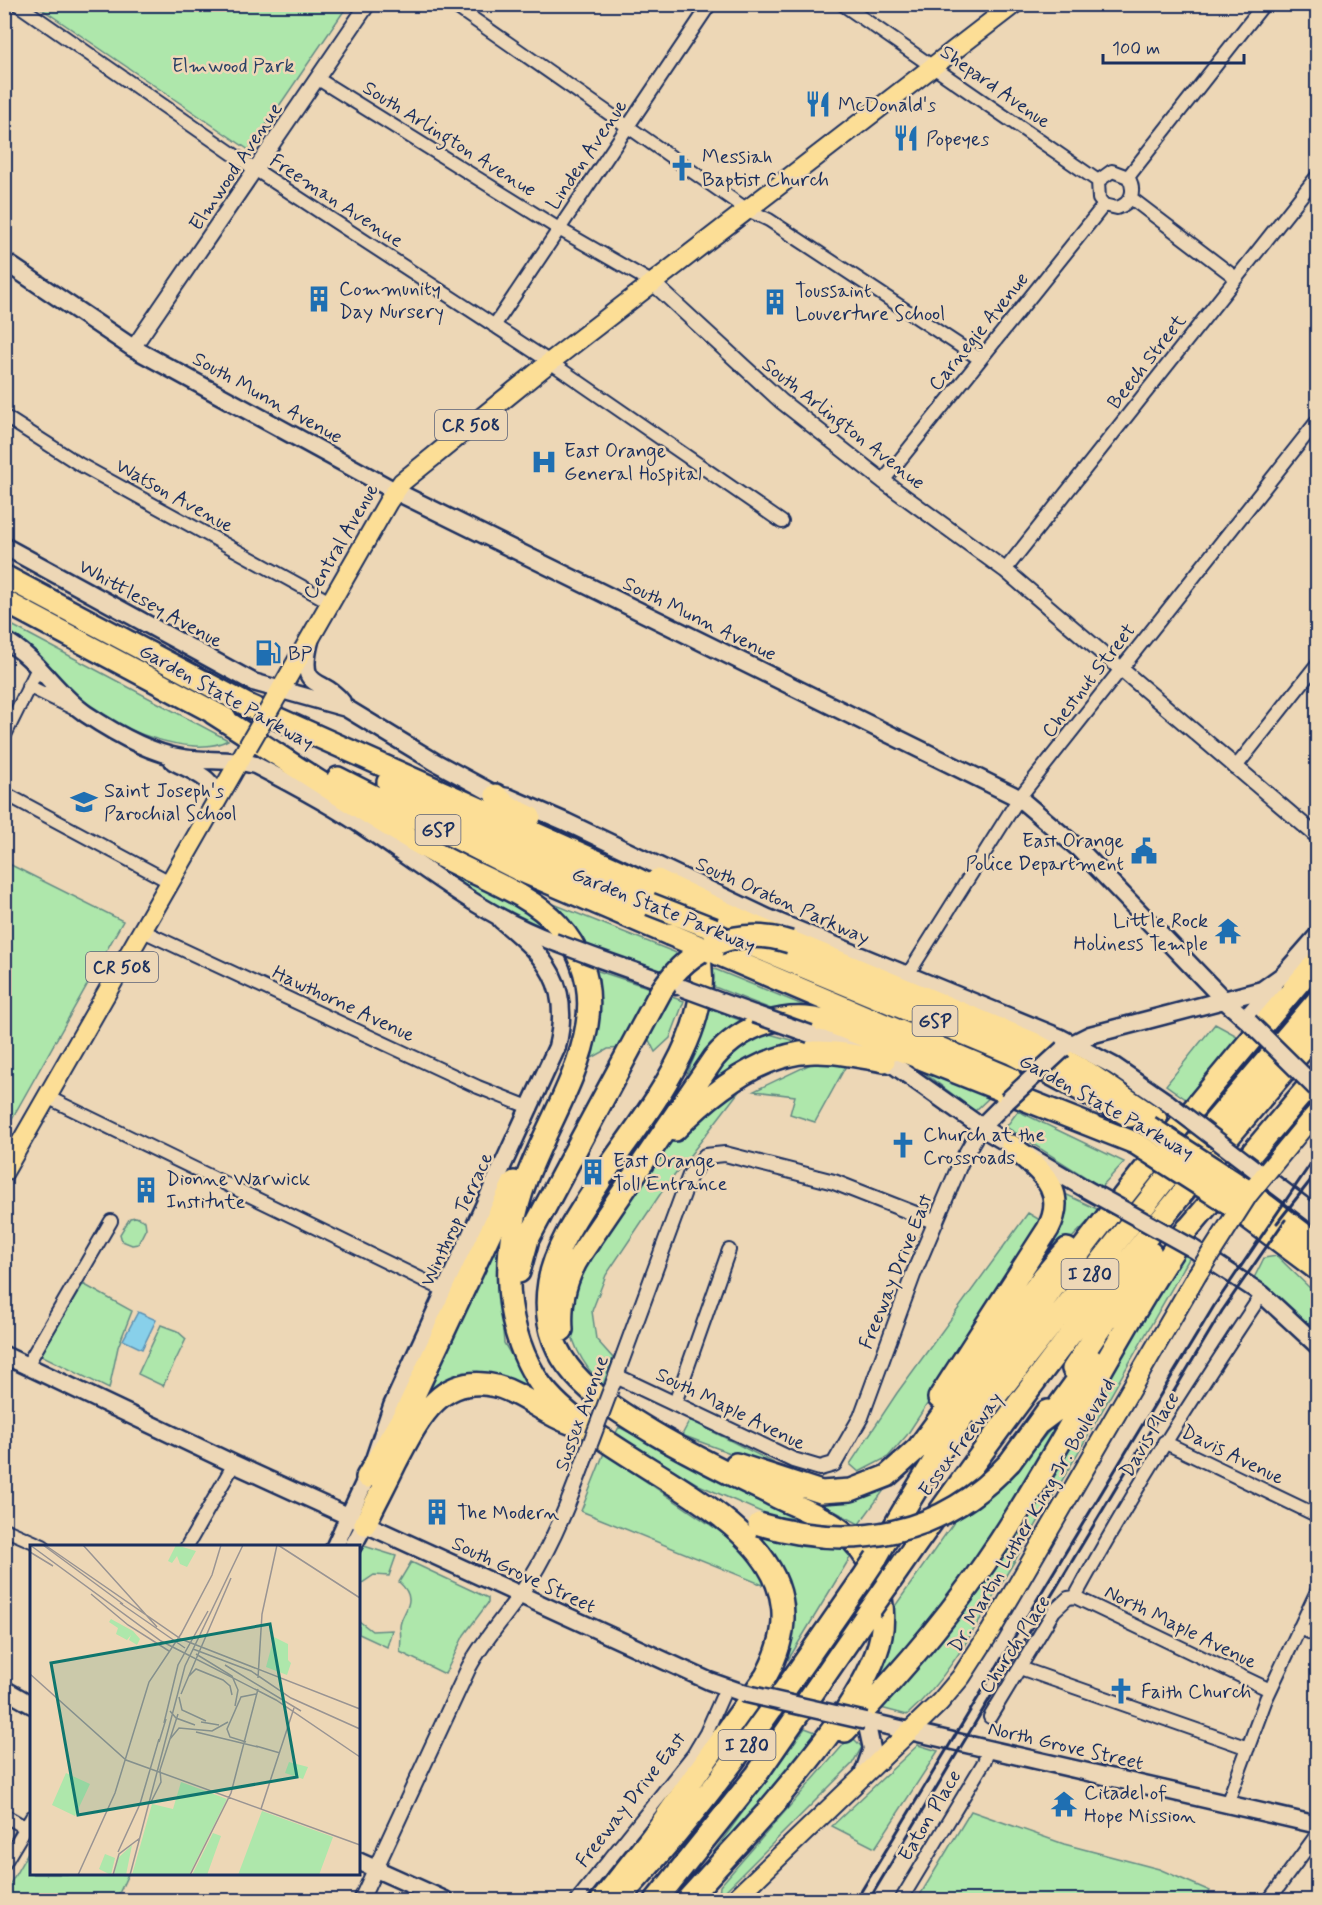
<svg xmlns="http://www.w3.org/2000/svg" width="1322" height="1905" font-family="Mynerve,sans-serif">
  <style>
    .green { fill: #aee7ab; stroke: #648b84; stroke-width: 1.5 }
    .water { fill: #88d0ea; stroke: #5c90b2; stroke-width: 1.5 }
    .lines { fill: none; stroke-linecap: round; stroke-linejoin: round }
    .minor-casing { stroke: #1b2f5e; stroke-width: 16 }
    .tertiary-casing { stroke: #1b2f5e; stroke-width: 18 }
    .secondary-casing { stroke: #1b2f5e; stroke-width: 21 }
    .primary-casing { stroke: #1b2f5e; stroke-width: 22 }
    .motorway-casing { stroke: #1b2f5e; stroke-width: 26 }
    .minor { stroke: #edd7b6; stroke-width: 12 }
    .tertiary { stroke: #edd7b6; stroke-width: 14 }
    .secondary { stroke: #edd7b6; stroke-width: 16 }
    .primary { stroke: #fcde96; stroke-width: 18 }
    .motorway { stroke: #fcde96; stroke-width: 21 }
    .rail { stroke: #1b2f5e; stroke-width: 3 }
    .tertiary-bridge-casing { stroke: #1b2f5e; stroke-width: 18; stroke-linecap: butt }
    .secondary-bridge-casing { stroke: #1b2f5e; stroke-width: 21; stroke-linecap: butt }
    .primary-bridge-casing { stroke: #1b2f5e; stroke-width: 22; stroke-linecap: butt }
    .motorway-bridge-casing { stroke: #1b2f5e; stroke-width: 26; stroke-linecap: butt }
    .tertiary-bridge { stroke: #edd7b6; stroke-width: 14 }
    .secondary-bridge { stroke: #edd7b6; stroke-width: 16 }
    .primary-bridge { stroke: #fcde96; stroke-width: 18 }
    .motorway-bridge { stroke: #fcde96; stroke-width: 21 }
    .labels { text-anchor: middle; stroke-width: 5; stroke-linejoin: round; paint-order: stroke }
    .shield { fill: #edd7b6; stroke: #5a6178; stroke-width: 1.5 }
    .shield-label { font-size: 18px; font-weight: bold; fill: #1b2f5e }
    .park-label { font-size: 20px; fill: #2a4166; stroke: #edd7b6 }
    .street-label { font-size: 20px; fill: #1b2f5e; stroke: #edd7b6 }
    .poi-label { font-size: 20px; fill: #1b2f5e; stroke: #edd7b6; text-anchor: start }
    .inset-road { fill: none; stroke: #999493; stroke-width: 1.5 }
    .view { fill: #0f766e; fill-opacity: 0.15; stroke: #0f766e; stroke-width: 3 }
    .inset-edge { fill: none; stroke: #1b2f5e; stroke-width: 3 }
  </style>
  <rect width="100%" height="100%" fill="#edd7b6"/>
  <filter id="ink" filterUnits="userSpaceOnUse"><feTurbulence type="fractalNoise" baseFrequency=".0167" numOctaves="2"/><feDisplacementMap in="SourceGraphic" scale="12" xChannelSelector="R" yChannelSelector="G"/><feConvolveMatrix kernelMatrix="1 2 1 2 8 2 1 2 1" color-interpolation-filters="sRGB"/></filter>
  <g filter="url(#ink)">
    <path class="green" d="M36 5H348L249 150Z
      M4 621 228 740C193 760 111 727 83 702 57 677 37 649 5 632Z
      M428 856 518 904 560 936 475 894 425 859Z
      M5 862 123 921 5 1131Z
      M556 905 684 956 666 975 586 947Z
      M589 968 656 990 624 1048 608 1049 592 1058C600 1025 596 1000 589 968Z
      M712 968 810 1008 776 1011 712 986Z
      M665 995 684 1001 670 1038 655 1052 646 1034Z
      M706 1008 751 1024 699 1070 687 1074 696 1053Z
      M1215 1024 1239 1037 1190 1102 1166 1085Z
      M766 1033 805 1044 697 1097C718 1062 727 1048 766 1033Z
      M821 1059 847 1064 815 1122 790 1114 795 1096 754 1091Z
      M919 1069 993 1094 975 1111Z
      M747 1081 661 1193 606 1275 592 1311 596 1339 613 1358 603 1385C579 1362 566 1335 569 1301 571 1267 658 1151 685 1128 704 1111 726 1096 747 1081Z
      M1018 1111 1124 1162 1101 1187 1006 1127Z
      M1063 1193 1099 1210 1070 1240 984 1344Z
      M1028 1213 1045 1223 907 1435 888 1457 859 1472 850 1464 897 1393Z
      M136 1217 145 1221 146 1228 138 1244 132 1245 122 1241 120 1234 130 1218Z
      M495 1240 504 1343 535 1396 502 1380 417 1408Z
      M1178 1254 1190 1257C1130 1360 1073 1465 1011 1567 980 1618 952 1675 907 1715L881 1708Z
      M1277 1256 1317 1295V1339L1253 1280 1264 1258Z
      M83 1284 132 1311 118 1347 109 1389 41 1355Z
      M161 1325 177 1331 186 1339 163 1386 138 1374Z
      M1081 1392 1013 1504 947 1599 867 1696 890 1650 893 1609 959 1515 989 1496 1036 1447Z
      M690 1420 774 1463 749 1460 682 1435Z
      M619 1427 705 1472 809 1521 768 1515 699 1485 615 1435Z
      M604 1453 740 1545 765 1575 763 1585 581 1511Z
      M890 1482 859 1524 800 1493Z
      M759 1533 847 1544 854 1551 788 1660C795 1600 790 1584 759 1533Z
      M364 1546 396 1556 389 1576 374 1575 359 1585V1555Z
      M411 1562 488 1598V1603L464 1635 445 1674 400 1652C401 1643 401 1635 400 1627 400 1612 421 1602 399 1582Z
      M359 1621 372 1631 392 1630 387 1647 359 1634Z
      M805 1728 818 1733 801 1763 695 1877Z
      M851 1736 862 1747 852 1764 719 1897 720 1886Z
      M918 1745 938 1751 875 1848 832 1826Z
      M971 1811 1064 1844 1159 1869 1210 1891 1206 1900H917Z
      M31 1847 32 1874H128L116 1900H5V1893Z"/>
    <path class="water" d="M138 1312 156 1320 142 1349 123 1340Z"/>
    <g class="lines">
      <g class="minor-casing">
        <path id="minor" d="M17 4 256 170 550 362 782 522
          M452 4 746 209 769 220 980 359
          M842 4 1098 181
          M318 79 559 229 653 283
          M1128 177 1264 4
          M1098 181 1099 199 1104 205 1117 208C1132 203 1136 190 1128 177
          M1098 181 1112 171 1128 177
          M1131 198 1236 278
          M494 326 710 4
          M4 416 79 464 330 602
          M883 481 1104 205
          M1005 570 1318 175
          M28 686 73 708
          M4 737 39 666
          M1235 768 1318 663
          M4 793 170 882
          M143 931 478 1087 531 1108
          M907 976 1019 798 1318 420
          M47 1097 446 1291
          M26 1367 111 1221
          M675 1403 729 1250
          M1164 1442 1318 1516
          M4 1529 43 1546
          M187 1546 234 1464
          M1075 1597C1132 1492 1196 1393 1262 1294
          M1075 1597 1270 1690
          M1299 1628 1318 1636
          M1020 1668 1248 1748
          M990 1717 1054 1611 1068 1598 1075 1597
          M1227 1804 1266 1699 1318 1589
          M4 1815 26 1828
          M4 1864 32 1817
          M577 1900 693 1755 706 1733 726 1688
          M901 1900 984 1762 989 1749
          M1269 1900 1318 1833"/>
      </g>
      <g class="tertiary-casing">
        <path id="tertiary" d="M653 283 781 401 883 481 1005 570 1318 837
          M133 348 368 4
          M616 1376 793 1460 820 1468 834 1464 861 1417 913 1275 961 1162 981 1127
          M613 1384 690 1175 705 1156 725 1154 834 1182 936 1222
          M361 1900 469 1667C486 1635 511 1611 529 1581 555 1540 573 1492 589 1447"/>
      </g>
      <g class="secondary-casing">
        <path id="secondary" d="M4 261 133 348 395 491 1019 798 1079 849 1223 999 1249 1022
          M4 546 253 682 346 708 435 762 496 795 508 797 566 822 768 918 1061 1038 1114 1066 1168 1103
          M4 640C38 658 55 693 86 714 113 732 150 753 182 758 207 762 231 758 255 765 292 784 332 805 367 829 428 870 483 916 554 942
          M310 641C297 693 323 676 342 702
          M173 761C189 770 220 779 216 803
          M597 958 676 986
          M713 999 754 1014
          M1246 1018 1273 987
          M810 1034 859 1050 895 1066 987 1131 1084 1188
          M1066 1047 1090 1035 1262 990 1283 975 1318 935
          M981 1127 1007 1101
          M1257 1171 1318 1217
          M1192 1248 1262 1294 1318 1346
          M4 1355 234 1464 709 1681 743 1693
          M335 1546 371 1468 392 1406 557 1047C572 985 546 957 501 920
          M353 1546 365 1524
          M4 1689 32 1705
          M866 1721 1318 1825
          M863 1774 872 1749 866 1721
          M358 1861 445 1900"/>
      </g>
      <g class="primary-casing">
        <path id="primary" d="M273 703 388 502 402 482 550 362 1014 4
          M1307 1123 1318 1111
          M4 1172 248 746
          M734 1900 940 1702 961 1677 990 1632 1197 1275"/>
      </g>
      <g class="motorway-casing">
        <path id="motorway" d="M4 576 253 708
          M4 601 226 719
          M243 703 637 879C661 890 679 907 691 931 731 1014 648 1109 604 1174
          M213 713C287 760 359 810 435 853 473 875 529 892 558 925 631 1007 555 1100 526 1180 503 1243 500 1317 535 1376 595 1475 851 1520 766 1676L651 1838 602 1900
          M338 778 517 869 669 934
          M388 782 524 850 650 904
          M496 795 507 806 530 817
          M657 880 751 925 1033 1043 1088 1073 1156 1119
          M732 937 1011 1053 1130 1116
          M718 954 1010 1078
          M675 1130C711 1093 761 1053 814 1052 837 1051 861 1057 884 1061
          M600 1181C580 1212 555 1246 549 1282 536 1361 594 1397 652 1432 692 1456 734 1476 777 1497 802 1509 831 1519 851 1539 876 1564 887 1602 881 1636 871 1690 803 1768 768 1810
          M1243 1188 1318 1245
          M1230 1204 1318 1270
          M1181 1237 1318 1075
          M519 1272 528 1239 567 1166
          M562 1330C560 1300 566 1276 582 1252L714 1058C743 1024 786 1010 829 1022L1135 1143
          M1073 1369 1151 1253
          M939 1398 1048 1229C1069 1189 1039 1171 1012 1146
          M981 1415 1163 1182 1318 1000
          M1039 1423 1055 1411 1092 1360
          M1010 1462 1047 1411
          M736 1464 821 1492 851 1490 887 1476 918 1448 1044 1276 1067 1249
          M367 1477 408 1408 514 1182
          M365 1524C375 1503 386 1483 396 1462 417 1422 440 1372 496 1386 523 1393 544 1414 570 1423
          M876 1558C997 1342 1158 1149 1318 960
          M887 1586C1020 1394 1164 1209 1318 1032
          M845 1731C902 1672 955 1610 1000 1541 1067 1439 1120 1328 1188 1228
          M625 1892C715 1795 787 1687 862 1579
          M656 1900 757 1774 870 1610
          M687 1900 777 1801"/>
      </g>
      <use href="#minor" class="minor"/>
      <use href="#tertiary" class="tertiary"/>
      <use href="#secondary" class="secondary"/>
      <use href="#primary" class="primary"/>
      <use href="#motorway" class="motorway"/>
      <path class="rail" d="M1277 1223 1318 1171
        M856 1900 1214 1306 1318 1153
        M869 1900 1222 1311 1285 1220"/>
      <g class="tertiary-bridge-casing">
        <path id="tertiary-bridge" d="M589 1447 611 1389"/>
      </g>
      <g class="secondary-bridge-casing">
        <path id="secondary-bridge" d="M554 942 597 958
          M683 988 713 999
          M754 1014 810 1034
          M1249 1022 1316 1088
          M1007 1101 1063 1049
          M1168 1103 1257 1171
          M1084 1188 1192 1248
          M743 1693 866 1721"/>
      </g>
      <g class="primary-bridge-casing">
        <path id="primary-bridge" d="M248 746 273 703
          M1197 1275 1248 1195 1307 1123"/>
      </g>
      <g class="motorway-bridge-casing">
        <path id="motorway-bridge" d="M650 904 714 929
          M669 934 712 952
          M1149 1127 1243 1188
          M1135 1143 1230 1204
          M567 1166 661 991C691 945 738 926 790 942
          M759 1524C853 1552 942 1536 1010 1462
          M862 1579 876 1558
          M870 1610 887 1586"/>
      </g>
      <use href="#tertiary-bridge" class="tertiary-bridge"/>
      <use href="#secondary-bridge" class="secondary-bridge"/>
      <use href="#primary-bridge" class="primary-bridge"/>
      <use href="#motorway-bridge" class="motorway-bridge"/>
    </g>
  </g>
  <defs>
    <g id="restaurant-bare" transform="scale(2.07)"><path d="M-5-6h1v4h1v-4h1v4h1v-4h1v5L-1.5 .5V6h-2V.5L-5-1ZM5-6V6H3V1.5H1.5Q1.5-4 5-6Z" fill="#1f6fb2" stroke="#edd7b6" stroke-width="2.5" paint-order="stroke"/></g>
    <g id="church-bare" transform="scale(2.07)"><path d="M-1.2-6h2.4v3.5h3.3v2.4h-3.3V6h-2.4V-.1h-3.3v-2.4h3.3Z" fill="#1f6fb2" stroke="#edd7b6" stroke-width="2.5" paint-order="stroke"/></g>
    <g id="building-bare" transform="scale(2.07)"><path d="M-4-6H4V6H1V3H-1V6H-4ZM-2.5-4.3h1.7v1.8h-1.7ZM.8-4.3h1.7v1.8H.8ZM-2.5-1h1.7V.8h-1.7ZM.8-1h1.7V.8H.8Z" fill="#1f6fb2" stroke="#edd7b6" stroke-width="2.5" paint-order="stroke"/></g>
    <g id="hospital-bare" transform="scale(2.07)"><path d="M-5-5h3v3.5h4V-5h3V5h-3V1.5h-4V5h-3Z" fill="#1f6fb2" stroke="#edd7b6" stroke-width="2.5" paint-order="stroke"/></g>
    <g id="fuel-bare" transform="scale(2.07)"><path d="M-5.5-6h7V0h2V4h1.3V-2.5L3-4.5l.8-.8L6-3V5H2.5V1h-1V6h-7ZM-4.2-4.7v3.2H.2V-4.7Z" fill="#1f6fb2" stroke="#edd7b6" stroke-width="2.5" paint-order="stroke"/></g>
    <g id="school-bare" transform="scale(2.07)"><path d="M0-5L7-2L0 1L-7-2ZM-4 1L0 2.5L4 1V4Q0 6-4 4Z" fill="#1f6fb2" stroke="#edd7b6" stroke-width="2.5" paint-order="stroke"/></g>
    <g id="civic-bare" transform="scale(2.07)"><path d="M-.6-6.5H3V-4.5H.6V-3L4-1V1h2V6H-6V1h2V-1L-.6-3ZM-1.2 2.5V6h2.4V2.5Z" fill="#1f6fb2" stroke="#edd7b6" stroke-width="2.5" paint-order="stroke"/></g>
    <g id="temple-bare" transform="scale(2.07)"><path d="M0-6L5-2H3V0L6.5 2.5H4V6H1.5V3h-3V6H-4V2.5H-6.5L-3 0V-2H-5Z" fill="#1f6fb2" stroke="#edd7b6" stroke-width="2.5" paint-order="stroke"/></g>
  </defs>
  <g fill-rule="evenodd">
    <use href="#restaurant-bare" x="818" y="104"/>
    <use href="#restaurant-bare" x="906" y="138"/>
    <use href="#church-bare" x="682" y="168"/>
    <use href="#building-bare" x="319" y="299"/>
    <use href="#building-bare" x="775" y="302"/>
    <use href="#hospital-bare" x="544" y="462"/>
    <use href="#fuel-bare" x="268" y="653"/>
    <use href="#school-bare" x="84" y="802"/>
    <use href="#civic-bare" x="1144" y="851"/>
    <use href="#temple-bare" x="1228" y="931"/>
    <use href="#church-bare" x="903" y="1145"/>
    <use href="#building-bare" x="593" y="1172"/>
    <use href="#building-bare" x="146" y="1190"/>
    <use href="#building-bare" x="437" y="1512"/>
    <use href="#church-bare" x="1121" y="1691"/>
    <use href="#temple-bare" x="1064" y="1804"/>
  </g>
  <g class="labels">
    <g class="shield">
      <rect x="435" y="410" width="72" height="30" rx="4.5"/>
      <rect x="415.5" y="815" width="45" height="30" rx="4.5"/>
      <rect x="86" y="952" width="72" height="30" rx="4.5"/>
      <rect x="912.5" y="1006" width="45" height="30" rx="4.5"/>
      <rect x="1061.5" y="1259" width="57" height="30" rx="4.5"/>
      <rect x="718.5" y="1730" width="57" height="30" rx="4.5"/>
    </g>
    <g class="shield-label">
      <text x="471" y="431">CR 508</text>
      <text x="438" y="836">GSP</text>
      <text x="122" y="973">CR 508</text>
      <text x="935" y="1027">GSP</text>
      <text x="1090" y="1280">I 280</text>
      <text x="747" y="1751">I 280</text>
    </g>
    <g class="park-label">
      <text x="233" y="72">Elmwood Park</text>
    </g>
    <g class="street-label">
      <text transform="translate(996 86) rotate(35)" y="7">Shepard Avenue</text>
      <text transform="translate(450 138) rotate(32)" y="7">South Arlington Avenue</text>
      <text transform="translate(586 154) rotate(-56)" y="7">Linden Avenue</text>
      <text transform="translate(235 166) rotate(-56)" y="7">Elmwood Avenue</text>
      <text transform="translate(337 200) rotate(33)" y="7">Freeman Avenue</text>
      <text transform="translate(978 331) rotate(-51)" y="7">Carnegie Avenue</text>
      <text transform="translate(1146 361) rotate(-52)" y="7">Beech Street</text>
      <text transform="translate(268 397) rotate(29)" y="7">South Munn Avenue</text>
      <text transform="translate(844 423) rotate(38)" y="7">South Arlington Avenue</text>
      <text transform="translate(175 495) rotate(29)" y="7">Watson Avenue</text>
      <text transform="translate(340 541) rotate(-60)" y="7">Central Avenue</text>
      <text transform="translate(151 603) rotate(29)" y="7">Whittlesey Avenue</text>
      <text transform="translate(700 618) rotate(26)" y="7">South Munn Avenue</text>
      <text transform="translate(1088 680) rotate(-52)" y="7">Chestnut Street</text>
      <text transform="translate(227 696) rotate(29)" y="7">Garden State Parkway</text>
      <text transform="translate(783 900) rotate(24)" y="7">South Oraton Parkway</text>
      <text transform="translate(664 909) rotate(22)" y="7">Garden State Parkway</text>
      <text transform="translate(344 1003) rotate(25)" y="7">Hawthorne Avenue</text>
      <text transform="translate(1107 1106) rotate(29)" y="7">Garden State Parkway</text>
      <text transform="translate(456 1219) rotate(-65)" y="7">Winthrop Terrace</text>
      <text transform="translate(895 1271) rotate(-68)" y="7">Freeway Drive East</text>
      <text transform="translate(731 1408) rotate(26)" y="7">South Maple Avenue</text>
      <text transform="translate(581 1413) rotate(-70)" y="7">Sussex Avenue</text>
      <text transform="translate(1149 1434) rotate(-59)" y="7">Davis Place</text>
      <text transform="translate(960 1444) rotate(-53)" y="7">Essex Freeway</text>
      <text transform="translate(1233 1454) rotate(26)" y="7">Davis Avenue</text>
      <text transform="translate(1031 1515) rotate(-60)" y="7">Dr. Martin Luther King Jr. Boulevard</text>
      <text transform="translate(524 1574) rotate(25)" y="7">South Grove Street</text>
      <text transform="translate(1181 1626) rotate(26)" y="7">North Maple Avenue</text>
      <text transform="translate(1014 1644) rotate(-57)" y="7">Church Place</text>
      <text transform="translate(1066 1745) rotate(13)" y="7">North Grove Street</text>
      <text transform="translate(630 1799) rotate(-52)" y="7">Freeway Drive East</text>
      <text transform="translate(929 1815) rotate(-59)" y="7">Eaton Place</text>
    </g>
    <g class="poi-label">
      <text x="838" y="111">McDonald's</text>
      <text x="926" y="145">Popeyes</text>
      <text x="702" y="163">Messiah<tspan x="702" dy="23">Baptist Church</tspan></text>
      <text x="339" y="295">Community<tspan x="339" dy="23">Day Nursery</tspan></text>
      <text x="795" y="297">Toussaint<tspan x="795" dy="23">Louverture School</tspan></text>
      <text x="564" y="457">East Orange<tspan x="564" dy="23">General Hospital</tspan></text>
      <text x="288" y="660">BP</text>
      <text x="104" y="797">Saint Joseph's<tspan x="104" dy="23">Parochial School</tspan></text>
      <text x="1124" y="847" text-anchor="end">East Orange<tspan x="1124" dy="23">Police Department</tspan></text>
      <text x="1208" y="927" text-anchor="end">Little Rock<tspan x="1208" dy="23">Holiness Temple</tspan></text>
      <text x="923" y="1141">Church at the<tspan x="923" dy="23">Crossroads</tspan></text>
      <text x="613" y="1167">East Orange<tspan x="613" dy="23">Toll Entrance</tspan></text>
      <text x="166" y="1185">Dionne Warwick<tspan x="166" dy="23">Institute</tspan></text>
      <text x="457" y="1519">The Modern</text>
      <text x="1141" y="1698">Faith Church</text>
      <text x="1084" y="1799">Citadel of<tspan x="1084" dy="23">Hope Mission</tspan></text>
    </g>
  </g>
  <g transform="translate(30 1545)">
    <rect width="330" height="330" fill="#edd7b6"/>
    <path d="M146 0 166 6 157 22 150 19 147 11 142 18 138 16ZM81 74 103 86 110 94 107 100 99 95 101 90 97 95 86 89 88 83 79 77ZM244 92 258 99V115L261 118 257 130 236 122ZM259 217 278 222 273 234 255 228ZM36 228 60 239 45 271 22 260ZM151 237 197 254 159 330H102L122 259 143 264ZM232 266 303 292 289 330H208ZM183 288 191 291 177 330H162ZM102 300 96 330H84L87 314ZM75 309 85 313 81 330 69 324Z" fill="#aee7ab"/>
    <path class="inset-road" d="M0 0 131 96 246 155 330 212M13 0 93 59M15 0 151 94 330 164M53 0 127 82M248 0 330 53M0 7 23 21M61 49 98 80 139 106M90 58 155 103M163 104 221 126 261 153 330 184M166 109 202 131 208 145 205 161M195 120 271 166M0 129 96 215 330 300M159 131 166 124 193 135 200 141 202 150M228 133 232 69 247 0M151 149 201 33M149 152 152 165 176 176M140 166 146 173 165 180M171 177 189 180M134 178 148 120 178 66M166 187 228 202M140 194 149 183 182 186 198 177M129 197 136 174M216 197 200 192 197 184 211 152 226 149M226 201 250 208M121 257 131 237 130 225 148 169M231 264 264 163M88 307 110 259 129 194M48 330 85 248 119 137 151 89 182 30 191 0M83 330 89 309 110 293M100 330 155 121 213 0M160 330 201 248 228 144"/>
    <path class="view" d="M240 79 267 232 48 270 21 118Z"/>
    <rect width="330" height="330" class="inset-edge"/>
  </g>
  <rect width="1322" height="1905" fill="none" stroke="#edd7b6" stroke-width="24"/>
  <rect x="12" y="12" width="1298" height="1881" fill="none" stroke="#1b2f5e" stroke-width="2" filter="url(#ink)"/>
  <path d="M1103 54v9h141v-9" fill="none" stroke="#1b2f5e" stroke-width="3"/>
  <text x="1112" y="54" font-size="18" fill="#1b2f5e" stroke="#edd7b6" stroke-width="4.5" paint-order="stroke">100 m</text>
</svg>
